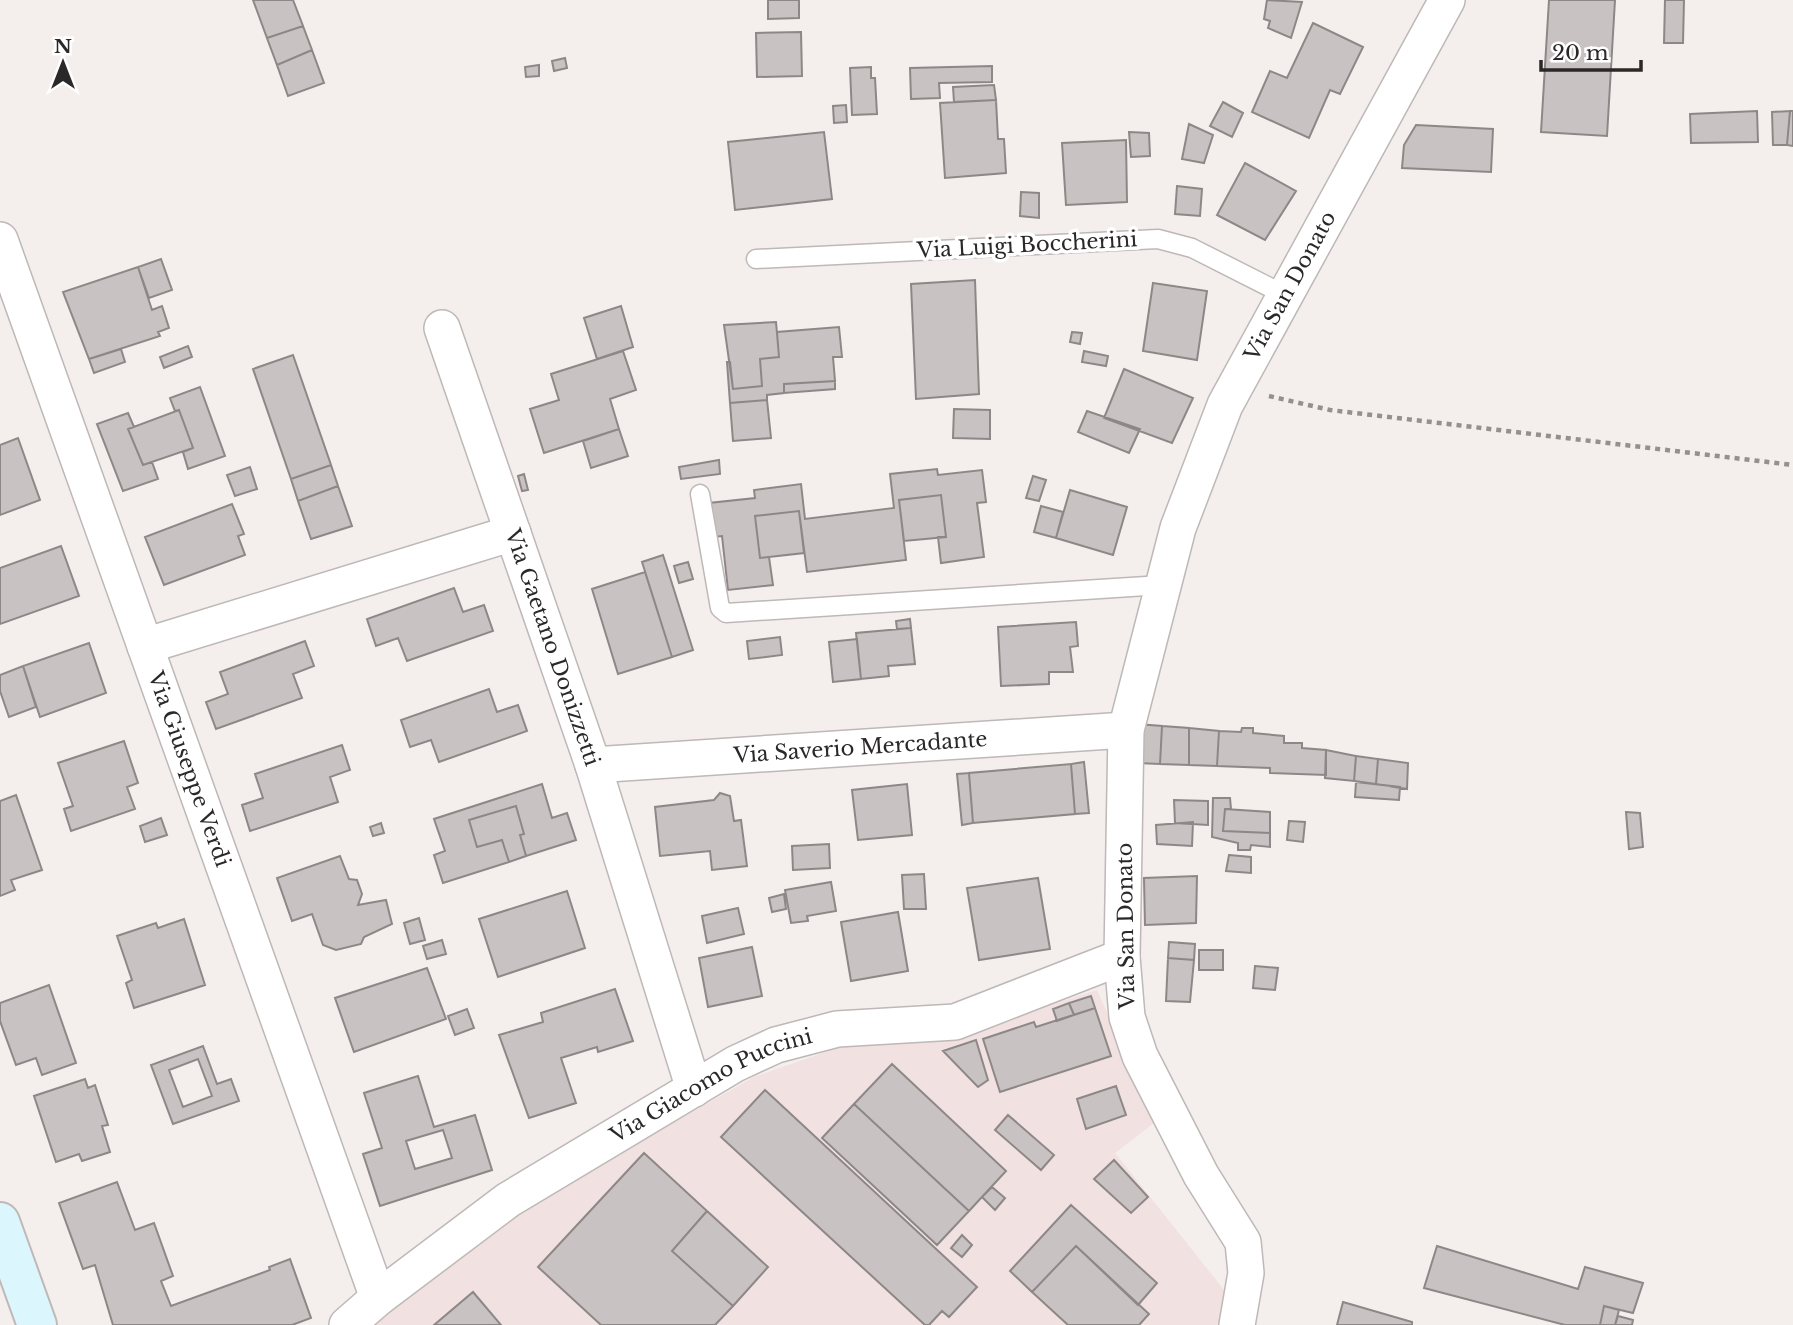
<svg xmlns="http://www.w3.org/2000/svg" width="1793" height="1325" font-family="'Libre Baskerville',serif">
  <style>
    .built { fill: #f1e1e0 }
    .building { fill: #c9c2c2; stroke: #8d8887; stroke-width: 2; fill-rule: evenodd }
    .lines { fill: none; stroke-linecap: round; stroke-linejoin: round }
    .service-casing { stroke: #beb8b7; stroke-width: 21 }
    .minor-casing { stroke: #beb8b7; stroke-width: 38 }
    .secondary-casing { stroke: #beb8b7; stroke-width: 42 }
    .path { stroke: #949090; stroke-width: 4.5; stroke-dasharray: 5 5; stroke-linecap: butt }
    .service { stroke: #fff; stroke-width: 18 }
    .minor { stroke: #fff; stroke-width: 35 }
    .secondary { stroke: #dbf6fd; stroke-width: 38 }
    .labels { text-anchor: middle; stroke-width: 7; stroke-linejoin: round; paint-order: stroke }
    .street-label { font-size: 21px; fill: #2a2828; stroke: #fff }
  </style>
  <rect width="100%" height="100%" fill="#f4eeed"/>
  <path class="built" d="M1097 990 1154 1123 1115 1153 1228 1295 1220 1325H375L509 1216 754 1077 860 1040 998 1022Z"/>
  <path class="building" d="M253 0H293L303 26 267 38Z
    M768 0H799V18L768 19Z
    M1267 0 1302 2 1291 38 1268 28 1270 21 1264 19Z
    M1549 0H1615L1607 136 1541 132Z
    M1665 0H1684L1683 43H1664Z
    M1313 23 1363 47 1340 94 1330 90 1309 138 1252 112 1270 71 1287 78Z
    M303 26 312 50 277 65 267 38Z
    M801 32 802 76 757 77 756 33Z
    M312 50 324 83 288 96 277 65Z
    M565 58 567 68 554 71 552 61Z
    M539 65V76L526 77 525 67Z
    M992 66V82L939 83 940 98 911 99 910 68Z
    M871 67V78H875L877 114 852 115 850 68Z
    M994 85 996 100 954 102 953 87Z
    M996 100 998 139H1004L1006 173 945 178 940 103Z
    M1223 102 1243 113 1232 137 1210 126Z
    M846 105 847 122 834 123 833 106Z
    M1757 111 1758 142 1691 143 1690 114Z
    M1790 111H1793V146L1787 145Z
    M1790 111 1787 145H1773L1772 112Z
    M1189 124 1213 135 1204 163 1182 159Z
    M1416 125 1493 129 1491 172 1402 168 1404 145Z
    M824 132 832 199 735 210 728 142Z
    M1129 132 1149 133 1150 156 1131 157Z
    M1126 140 1127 202 1066 205 1062 143Z
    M1245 163 1296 191 1265 240 1217 215Z
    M1177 186 1202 189 1200 216 1175 214Z
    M1021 192 1039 193V218L1020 216Z
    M161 259 172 290 149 298 138 267Z
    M138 267 152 310 162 306 169 328 158 332 160 336 89 359 63 292Z
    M975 280 979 394 916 399 911 284Z
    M1153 283 1207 291 1197 360 1143 351Z
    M621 306 633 347 597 359 584 318Z
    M776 322 779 357 760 359 762 386 733 389 724 325Z
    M839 327 842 357H833L835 381 784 384V393L767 395V400L730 403 727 362H730L733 389 762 386 760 359 779 357 777 332Z
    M1072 332 1082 333 1080 344 1070 342Z
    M188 346 192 357 164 368 160 357Z
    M121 349 125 362 94 373 89 359Z
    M623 351 636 390 610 399 619 429 544 453 530 409 559 400 551 374Z
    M1084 351 1108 356 1106 366 1082 362Z
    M293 355 331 465 291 479 253 369Z
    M1124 369 1193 398 1172 443 1104 418Z
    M835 381V389L784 393V384Z
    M200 387 225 456 188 469 183 452 193 448 179 410 175 411 170 398Z
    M767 400 771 438 733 441 730 403Z
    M954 409 990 410V439L953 438Z
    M179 410 193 448 143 465 128 429Z
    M1087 411 1140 429 1129 453 1078 432Z
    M128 413 134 427 128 429 143 465 152 462 158 479 123 491 97 424Z
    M619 429 628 456 591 468 583 441Z
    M18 438 40 500 0 515V445Z
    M719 460 720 474 681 479 679 467Z
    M331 465 338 486 298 501 291 479Z
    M250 467 257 489 235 496 227 475Z
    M937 469 938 475 982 470 986 502 977 503 984 557 941 563 938 537H946L941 495 899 500 906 560 807 572 799 511 755 516 760 558 769 557 773 585 728 590 722 536 713 537 709 503 755 498 754 490 801 484 805 519 894 508 890 474Z
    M524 474 528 490 522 491 518 476Z
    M1033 476 1046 480 1039 501 1026 498Z
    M338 486 352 526 311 539 298 501Z
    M1070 490 1127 507 1113 555 1056 538Z
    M941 495 946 537 904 541 899 500Z
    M232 504 244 534 238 536 245 555 164 585 145 537Z
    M1041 506 1063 512 1056 538 1034 532Z
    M799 511 804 553 760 558 755 516Z
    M61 546 79 596 0 624V568Z
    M663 555 693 650 672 657 642 562Z
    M688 562 693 579 679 583 674 566Z
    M645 572 672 657 618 674 592 589Z
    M454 588 463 612 484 605 493 631 407 661 398 638 376 646 367 619Z
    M910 619 911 628 897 629 896 621Z
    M1076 622 1078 646 1070 647 1073 672H1049V684L1001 686 998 627Z
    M911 628 915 664 888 666 889 676 861 679 856 633Z
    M780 637 782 655 749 659 747 641Z
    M857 639 861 679 833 682 829 642Z
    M305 641 314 666 293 674 302 698 216 729 206 702 228 694 220 672Z
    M89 643 106 693 40 717 23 666Z
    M23 666 36 707 9 717 0 691V675Z
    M489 689 497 712 518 705 527 731 439 762 431 740 410 747 401 720Z
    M1137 724 1162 726 1160 764 1137 763Z
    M1162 726 1189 728V765L1160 764Z
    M1189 728 1219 731 1217 766 1189 765Z
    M1242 728H1253V733L1284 736V743H1302V748L1326 750V775L1270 773V768L1217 766 1219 731 1241 732Z
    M124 741 138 783 127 787 135 809 71 831 64 809 73 806 58 763Z
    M342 745 350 770 330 777 338 802 250 831 242 805 263 798 255 774Z
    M1326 750 1356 756 1354 781 1325 778Z
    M1356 756 1378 759 1376 784 1354 781Z
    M1378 759 1408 763 1407 789 1376 784Z
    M1084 762 1089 813 1075 814 1071 764Z
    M1071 764 1075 814 973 823 969 773Z
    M969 773 973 823 962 825 957 774Z
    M1356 782 1400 787 1399 800 1355 797Z
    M542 784 552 818 567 813 576 840 526 856 520 835 524 834 516 806 469 820 477 847 502 840 509 862 443 883 434 855 445 851 434 819Z
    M907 784 912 835 858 840 852 790Z
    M720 793 730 796 734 821 741 820 747 866 712 870 710 851 660 856 655 807 714 800Z
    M16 795 42 870 11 880 15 890 0 896V801Z
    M1213 798H1230L1231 809H1225L1223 831 1270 833V847L1251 845 1250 850H1238V843L1212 837Z
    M1174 800 1208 801V825L1175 823Z
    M516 806 524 834 520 835 526 856 509 862 502 840 477 847 469 820Z
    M1225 809 1270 812V833L1223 831Z
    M1626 812 1640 813 1643 847 1629 849Z
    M161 818 167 835 145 842 140 826Z
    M1289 821 1305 822 1303 842 1287 840Z
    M1193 822 1192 846 1157 844 1156 825Z
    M381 823 384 833 373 836 370 827Z
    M829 844 830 868 793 870 792 846Z
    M1229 855 1251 857V873L1226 871Z
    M340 856 349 879 357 880 362 894 358 905 386 900 392 924 364 937 361 944 336 950 323 945 312 914 292 921 277 878Z
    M924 874 926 909H904L902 875Z
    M1197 876 1196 923 1145 925 1144 878Z
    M1038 878 1050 949 979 960 967 888Z
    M831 882 836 911 807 916 808 921 791 923 785 890Z
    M567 891 585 948 498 977 479 919Z
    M784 894 786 909 772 912 769 898Z
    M738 908 744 934 707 943 702 916Z
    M898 912 908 971 851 981 841 922Z
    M419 918 425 940 410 944 404 923Z
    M184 919 205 985 134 1008 126 983 132 980 117 936 156 923 158 928Z
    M442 940 446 954 427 959 423 946Z
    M1169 942 1195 944 1194 960 1168 958Z
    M752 947 762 996 708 1007 699 958Z
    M1199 950H1223V970H1199Z
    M1168 958 1194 960 1190 1002 1166 1001Z
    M1255 966 1278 968 1275 990 1253 988Z
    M427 968 446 1019 354 1052 335 998Z
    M49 985 76 1063 42 1075 36 1058 16 1065 0 1021V1003Z
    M615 989 633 1041 598 1052 597 1047 561 1058 576 1103 529 1118 499 1035 543 1022 541 1013Z
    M1091 996 1095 1008 1074 1015 1069 1003Z
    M1069 1003 1074 1015 1057 1021 1053 1009Z
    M1095 1008 1111 1056 1000 1092 983 1039 1034 1022 1036 1027Z
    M467 1009 474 1028 455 1035 448 1016Z
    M976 1040 988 1080 978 1087 943 1051Z
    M203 1046 217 1084 231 1079 239 1101 173 1124 151 1065ZM198 1059 212 1096 183 1107 169 1070Z
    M892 1064 1006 1171 969 1211 854 1104Z
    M418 1076 434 1127 475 1115 492 1170 380 1206 363 1154 382 1148 364 1093ZM443 1130 452 1158 415 1169 406 1141Z
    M85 1079 88 1088 95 1085 108 1125 102 1126 110 1152 82 1161 79 1154 56 1162 34 1096Z
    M1116 1086 1126 1115 1086 1129 1077 1099Z
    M765 1090 977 1287 949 1317 942 1311 929 1325H925L721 1137Z
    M854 1104 969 1211 937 1245 822 1138Z
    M1008 1115 1054 1155 1041 1170 995 1130Z
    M644 1153 707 1211 672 1251 733 1306 715 1325H601L538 1267Z
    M1114 1160 1148 1197 1131 1213 1094 1179Z
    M117 1182 135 1230 154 1223 173 1276 161 1281 171 1306 270 1270 269 1267 290 1259 311 1318 292 1325H113L95 1265 83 1269 59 1203Z
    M992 1187 1005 1198 995 1210 982 1197Z
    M1071 1205 1157 1283 1138 1305 1076 1246 1032 1292 1010 1271Z
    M707 1211 768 1267 733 1306 672 1251Z
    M962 1235 972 1245 962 1257 951 1248Z
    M1076 1246 1149 1314 1139 1325H1068L1032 1292Z
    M1437 1246 1578 1289 1585 1267 1643 1283 1633 1313 1604 1306 1600 1325H1565L1424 1288Z
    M473 1292 501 1325H434Z
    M1343 1302 1412 1322V1325H1337Z
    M1604 1306 1619 1310 1615 1325H1600Z
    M1618 1316 1633 1320 1632 1325H1615Z"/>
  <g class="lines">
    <g class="service-casing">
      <path id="service" d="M756 259 1158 239 1192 248 1285 295
        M700 494 720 608 726 613 1162 585"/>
    </g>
    <g class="minor-casing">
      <g id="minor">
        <path id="s1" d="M0 240 378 1298"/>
        <path id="s2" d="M442 328 593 765 694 1089"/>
        <path d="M145 646 513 533"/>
        <path id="s3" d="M593 765 1126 730"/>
        <path id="s4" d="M347 1325 378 1298 508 1200 735 1064 776 1045 837 1029 955 1022 1122 957"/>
        <path id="s5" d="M1237 1325 1246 1273 1243 1242 1201 1175 1140 1056 1127 1017 1122 957 1126 730 1178 528 1225 405 1447 0"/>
      </g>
    </g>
    <g class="secondary-casing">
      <path id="secondary" d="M0 1222 37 1325"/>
    </g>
    <path class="path" d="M1269 396 1330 410 1793 465"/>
    <use href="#service" class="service"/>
    <use href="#minor" class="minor"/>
    <use href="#secondary" class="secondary"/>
  </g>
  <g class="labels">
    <g class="street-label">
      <text transform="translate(1027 245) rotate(-3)" y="7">Via Luigi Boccherini</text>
      <text dy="7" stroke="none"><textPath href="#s5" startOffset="1101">Via San Donato</textPath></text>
      <text dy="7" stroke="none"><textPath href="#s2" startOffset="338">Via Gaetano Donizzetti</textPath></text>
      <text dy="7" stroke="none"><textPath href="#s3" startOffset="268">Via Saverio Mercadante</textPath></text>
      <text dy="7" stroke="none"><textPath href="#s1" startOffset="562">Via Giuseppe Verdi</textPath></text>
      <text transform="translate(1126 926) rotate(-91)" y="7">Via San Donato</text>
      <text dy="7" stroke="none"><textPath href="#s4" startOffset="438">Via Giacomo Puccini</textPath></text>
    </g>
  </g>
  <g transform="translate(63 63)" stroke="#ffffff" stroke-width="5" paint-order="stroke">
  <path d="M0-5L12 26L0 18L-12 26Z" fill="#2a2828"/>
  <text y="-10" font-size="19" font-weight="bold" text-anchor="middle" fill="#2a2828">N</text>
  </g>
  <path d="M1541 60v10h100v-10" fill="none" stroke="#2a2828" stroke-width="3.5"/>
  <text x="1552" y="60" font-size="21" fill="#2a2828" stroke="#ffffff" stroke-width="5" paint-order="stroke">20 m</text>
</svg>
